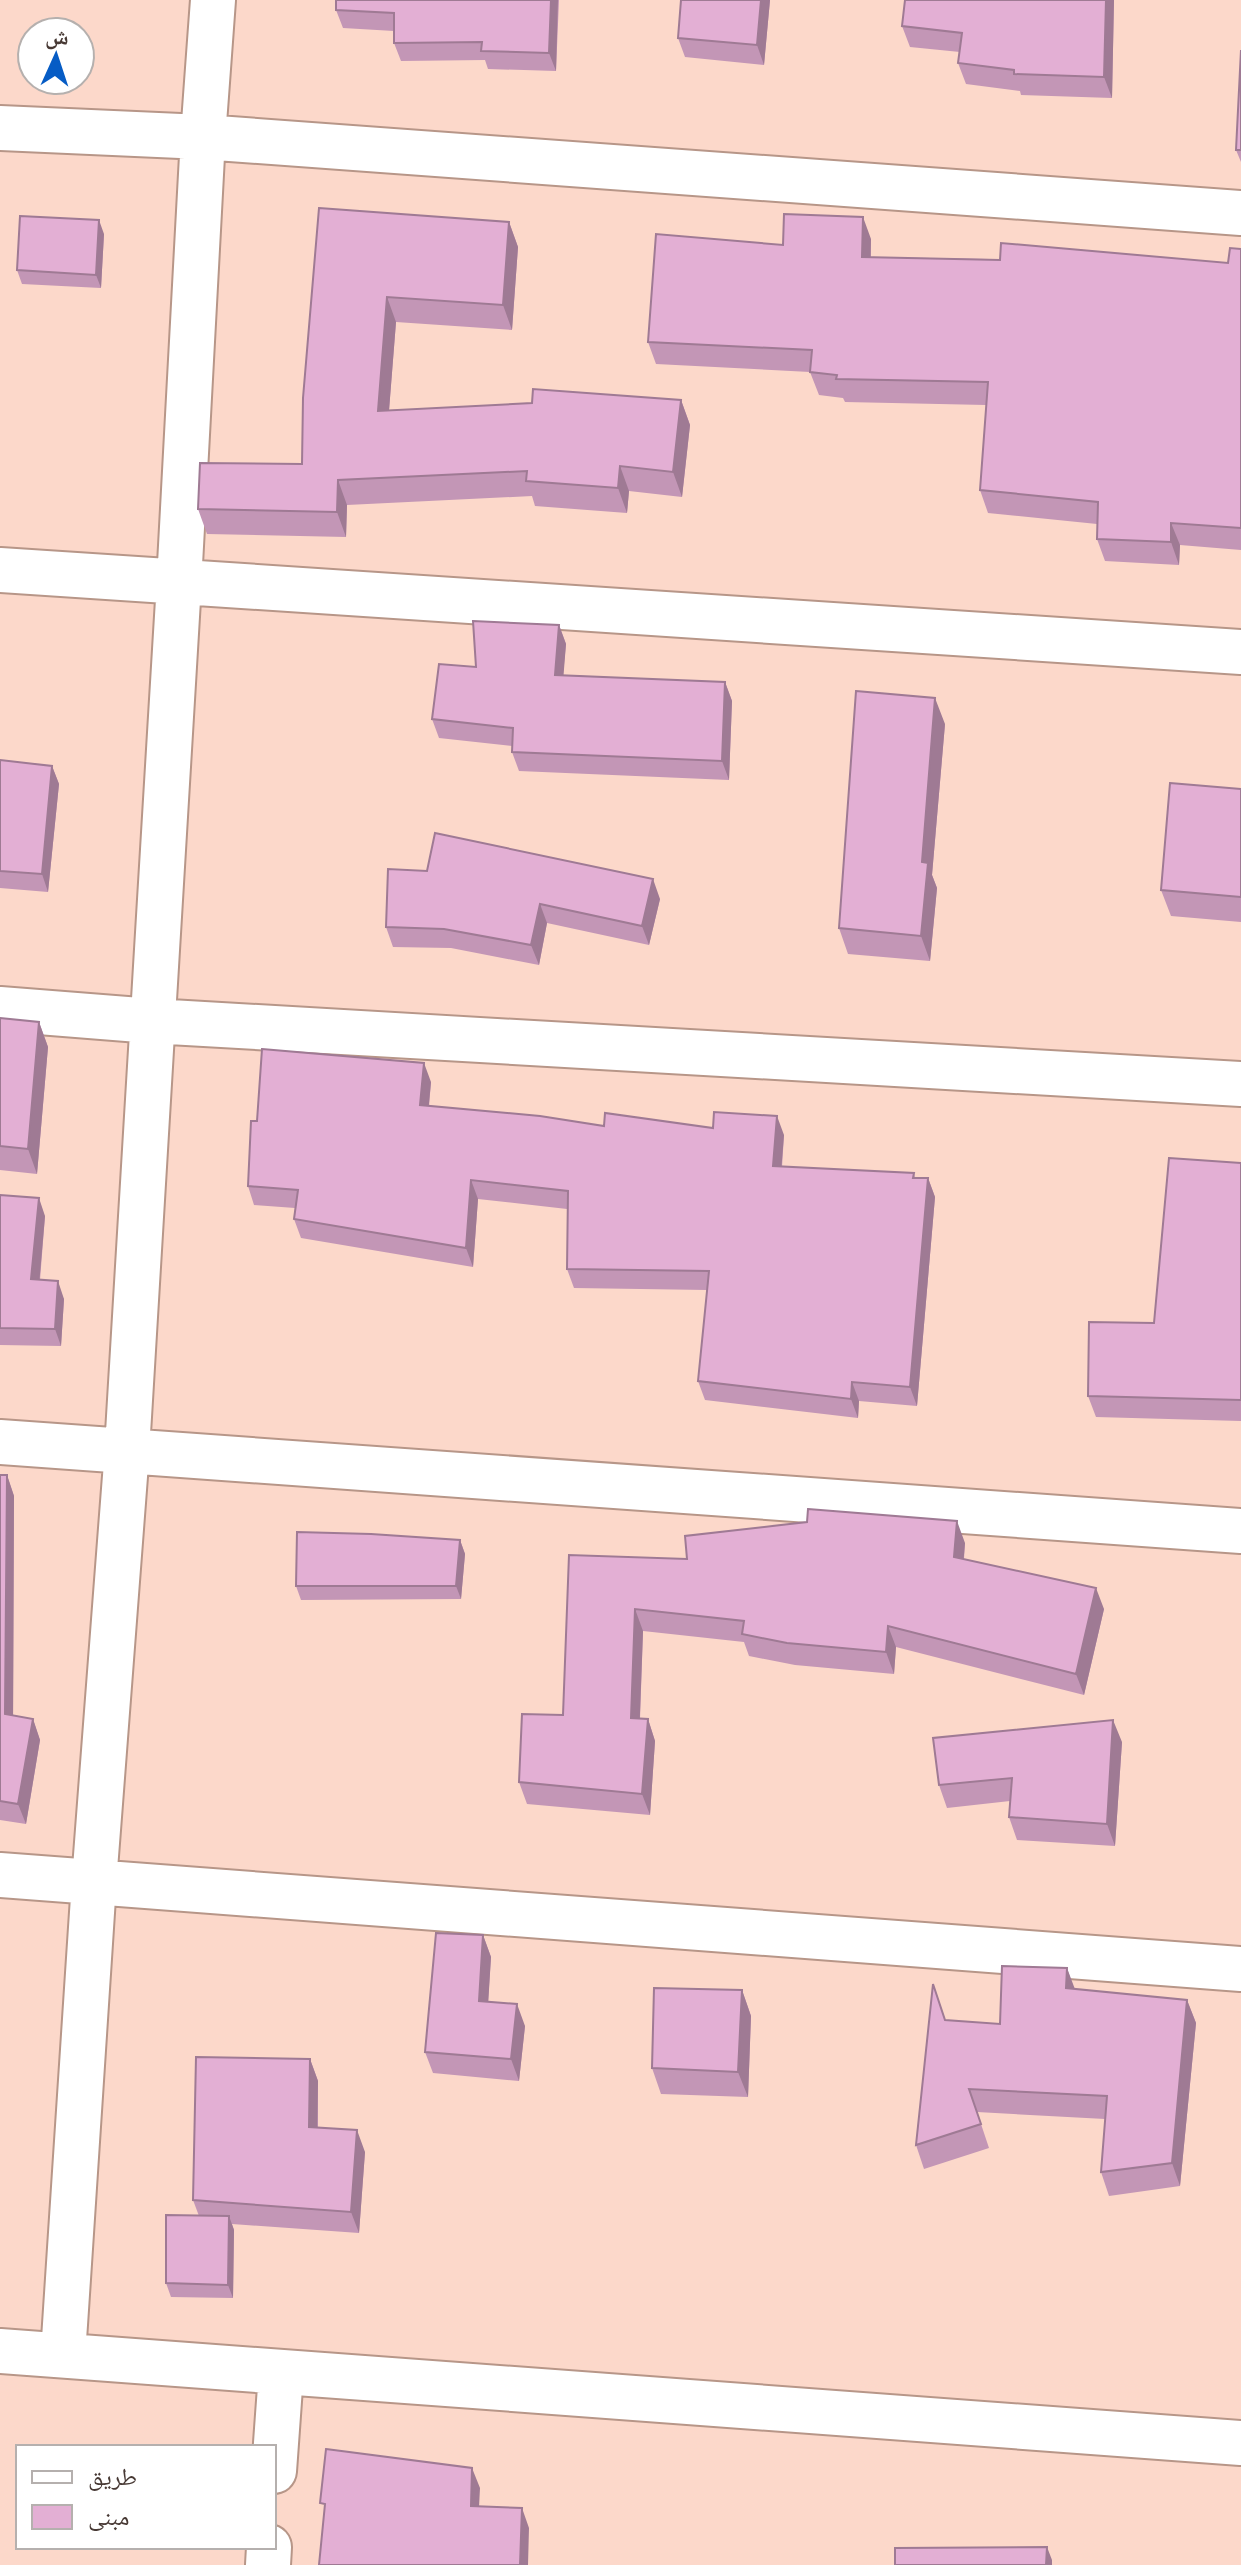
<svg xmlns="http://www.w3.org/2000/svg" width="1241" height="2565" font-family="Lora,'Noto Naskh Arabic',serif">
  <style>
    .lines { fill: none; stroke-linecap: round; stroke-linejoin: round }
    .street-casing { stroke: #b79688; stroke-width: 48 }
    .street { stroke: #fff; stroke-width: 44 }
    .wall { fill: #c396b6 }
    .shaded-wall { fill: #9f7a94 }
    .building { fill: #e3afd4; stroke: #9f7a94; stroke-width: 2 }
  </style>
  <rect width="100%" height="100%" fill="#fcd8ca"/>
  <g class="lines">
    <g class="street-casing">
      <path id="street" d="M0 128 203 137 1241 213
        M0 570 1241 652
        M0 1009 152 1021 1241 1084
        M0 1442 1241 1531
        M0 1875 1241 1969
        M0 2351 1241 2443
        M63 2355 94 1882 127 1450 179 583 203 137 213 0
        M274 2471 281 2373
        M268 2565 269 2547"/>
    </g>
    <use href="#street" class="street"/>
  </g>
  <path class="wall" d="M559 0 556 71 488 69 485 60 401 61 394 43V31L343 28 336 10Z
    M681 0H770L764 65 685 57 678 38Z
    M905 0H1114L1112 98 1021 95 1020 91 966 84 958 63 960 52 910 47 902 26Z
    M1241 50V162L1236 150Z
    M319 208 509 222 518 247 512 330 396 322 389 410 681 400 690 425 682 497 629 491 627 513 535 506 532 496 347 505 346 537 207 534 198 509 302 464Z
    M104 234 101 288 22 284 17 270Z
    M871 239V257L1228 263 1241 249V550L1180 545 1179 565 1105 561 1097 539V524L988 513 980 490 986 405 845 402 843 398 819 395 810 372 656 364 648 342 783 245Z
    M559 625 566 644 563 675 725 682 732 701 729 780 519 771 512 752V746L439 738 432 719 476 667Z
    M945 724 932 875 937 888 930 961 848 954 839 928Z
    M0 760 52 766 59 784 48 892 0 888Z
    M1241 789V922L1171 916 1161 890Z
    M388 869 660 899 649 945 547 923 539 965 451 948 393 947 386 927Z
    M0 1018 39 1022 48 1047 37 1174 0 1170Z
    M431 1082 429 1106 604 1126 713 1128 784 1135 782 1167 914 1173 915 1178H928L935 1197 917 1406 859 1401 858 1418 705 1400 698 1381 707 1290 574 1288 567 1269V1209L478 1199 473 1267 301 1238 294 1219 295 1208 254 1205 248 1186 257 1121Z
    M1241 1163V1421L1096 1417 1088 1396 1154 1323Z
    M0 1195 45 1216 40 1280 64 1299 61 1346 0 1345Z
    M0 1475H7L14 1496 13 1715 33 1719 40 1740 26 1824 0 1820Z
    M460 1540 465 1554 461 1599 301 1600 296 1586Z
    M965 1543 964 1559 1104 1609 1084 1695 896 1647 894 1674 795 1665 749 1656 744 1642 643 1631 640 1719H648L655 1741 650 1815 527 1804 519 1782 563 1715 569 1555 687 1559Z
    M1122 1742 1115 1846 1017 1840 1009 1817 1010 1801 947 1808 939 1785Z
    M483 1935 491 1957 488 2002 525 2026 519 2081 433 2073 425 2052Z
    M1067 1968 1074 1989 1187 2000 1196 2023 1180 2186 1109 2196 1101 2172 1105 2119 977 2112 989 2148 924 2169 916 2145 946 2020 1000 2024Z
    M742 1990 751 2016 748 2097 661 2094 652 2068Z
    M310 2059 318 2081V2127L365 2152 359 2233 232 2224 234 2230 233 2298 171 2297 166 2283 199 2216 193 2200Z"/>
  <path class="shaded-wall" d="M551 0H558L556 71 549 53Z
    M761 0H770L764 65 757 45Z
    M1106 0H1114L1112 98 1104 77Z
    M863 217 871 239 870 280 862 257Z
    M99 220 104 234 101 288 96 275Z
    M509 222 518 247 512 330 503 305Z
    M387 297 396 322 387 436 378 411Z
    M681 400 690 425 682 497 673 472Z
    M620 466 629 491 627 513 618 488Z
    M338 480 347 505 346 537 337 512Z
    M1171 523 1180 545 1179 565 1171 542Z
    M559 625 566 644 562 694 555 675Z
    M725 682 732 701 729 780 722 761Z
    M935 698 945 724 932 875 937 888 930 961 921 936 922 862Z
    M52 766 59 784 48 892 42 874Z
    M653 879 660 899 649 945 642 926Z
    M540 904 547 923 539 965 531 945Z
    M39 1022 48 1047 37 1174 28 1149Z
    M424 1063 431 1082 427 1124 420 1105Z
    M777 1116 784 1135 780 1185 773 1166Z
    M928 1178 935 1197 917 1406 910 1387Z
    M471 1180 478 1199 473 1267 466 1248Z
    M39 1198 45 1216 38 1297 31 1279Z
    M58 1281 64 1299 61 1346 55 1329Z
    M852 1382 859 1401 858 1418 851 1399Z
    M7 1475 14 1496 13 1735 5 1714Z
    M957 1521 965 1543 962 1578 954 1557Z
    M460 1540 465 1554 461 1599 456 1586Z
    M1096 1588 1104 1609 1084 1695 1076 1674Z
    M635 1609 643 1631 639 1740 631 1718Z
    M888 1626 896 1647 894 1674 886 1652Z
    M33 1719 40 1740 26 1824 18 1804Z
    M648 1719 655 1741 650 1815 642 1794Z
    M1113 1720 1122 1742 1115 1846 1107 1824Z
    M483 1935 491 1957 487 2022 479 2001Z
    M1067 1968 1076 1992 1066 1988Z
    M742 1990 751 2016 748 2097 738 2072Z
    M1187 2000 1196 2023 1180 2186 1172 2163Z
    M517 2004 525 2026 519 2081 511 2059Z
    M310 2059 318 2081 317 2148 309 2127Z
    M357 2130 365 2152 359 2233 351 2212Z
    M229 2216 234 2230 233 2298 228 2285Z
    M472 2468 480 2488 478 2526 471 2506Z
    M522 2508 529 2528 528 2565H520Z
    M1047 2547 1052 2560V2565H1046Z"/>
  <path class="building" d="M336 0H551L549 53 481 51 482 42 394 43V13L336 10Z
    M681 0H761L757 45 678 38Z
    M905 0H1106L1104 77 1014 74V70L958 63 962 33 902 26Z
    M1241 50V150H1236Z
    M319 208 509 222 503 305 387 297 378 411 532 403 533 389 681 400 673 472 620 466 618 488 526 481 527 471 338 480 337 512 198 509 200 463 302 464 303 398Z
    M784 214 863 217 862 257 1000 260 1001 243 1228 263 1230 248 1241 249V528L1171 523V542L1097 539 1098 502 980 490 988 382 836 379 837 375 810 372 812 350 648 342 656 234 783 245Z
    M20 216 99 220 96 275 17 270Z
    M473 621 559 625 555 675 725 682 722 761 512 752 513 728 432 719 439 664 476 667Z
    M856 691 935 698 922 862 928 863 921 936 839 928Z
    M0 760 52 766 42 874 0 871Z
    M1170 783 1241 789V897L1161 890Z
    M435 833 653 879 642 926 540 904 531 945 444 929 386 927 388 869 427 871Z
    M0 1018 39 1022 28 1149 0 1146Z
    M262 1049 424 1063 420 1105 540 1116 604 1126 605 1113 713 1128 714 1112 777 1116 773 1166 914 1173 913 1178H928L910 1387 852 1382 851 1399 698 1381 709 1271 567 1269 568 1191 471 1180 466 1248 294 1219 298 1190 248 1186 251 1121H257Z
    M1169 1158 1241 1163V1400L1088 1396 1089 1322 1154 1323Z
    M0 1195 39 1198 31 1279 58 1281 55 1329 0 1328Z
    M0 1475H7L5 1714 33 1719 18 1804 0 1801Z
    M808 1509 957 1521 954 1557 1096 1588 1076 1674 888 1626 886 1652 787 1643 742 1634 744 1621 635 1609 631 1718 648 1719 642 1794 519 1782 522 1714 563 1715 569 1555 687 1559 685 1536 807 1522Z
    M297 1532 371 1534 460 1540 456 1586H296Z
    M1113 1720 1107 1824 1009 1817 1012 1778 939 1785 933 1738Z
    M436 1933 483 1935 479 2001 517 2004 511 2059 425 2052Z
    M1002 1966 1067 1968 1066 1988 1187 2000 1172 2163 1101 2172 1107 2096 969 2089 981 2124 916 2145 933 1984 945 2020 1000 2024Z
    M654 1988 742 1990 738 2072 652 2068Z
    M196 2057 310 2059 309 2127 357 2130 351 2212 193 2200Z
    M166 2215 229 2216 228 2285 166 2283Z
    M326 2449 472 2468 471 2506 522 2508 520 2565H319L325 2504 320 2503Z
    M1047 2547 1046 2565H895V2548Z"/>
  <rect x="16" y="2445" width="260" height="104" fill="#ffffff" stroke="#b5b0ae" stroke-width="2"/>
  <rect x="32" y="2471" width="40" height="12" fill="#ffffff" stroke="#b5b0ae" stroke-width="2"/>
  <text x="88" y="2485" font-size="24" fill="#473934">طريق</text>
  <rect x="32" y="2505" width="40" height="24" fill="#e3afd4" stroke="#b5b0ae" stroke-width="2"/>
  <text x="88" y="2525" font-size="24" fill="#473934">مبنى</text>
  <g transform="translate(56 56) rotate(3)"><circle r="38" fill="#ffffff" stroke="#b5b0ae" stroke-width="2"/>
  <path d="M0-6L14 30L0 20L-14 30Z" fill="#065cc5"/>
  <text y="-12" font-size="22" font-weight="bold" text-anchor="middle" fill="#473934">ش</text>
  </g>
</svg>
